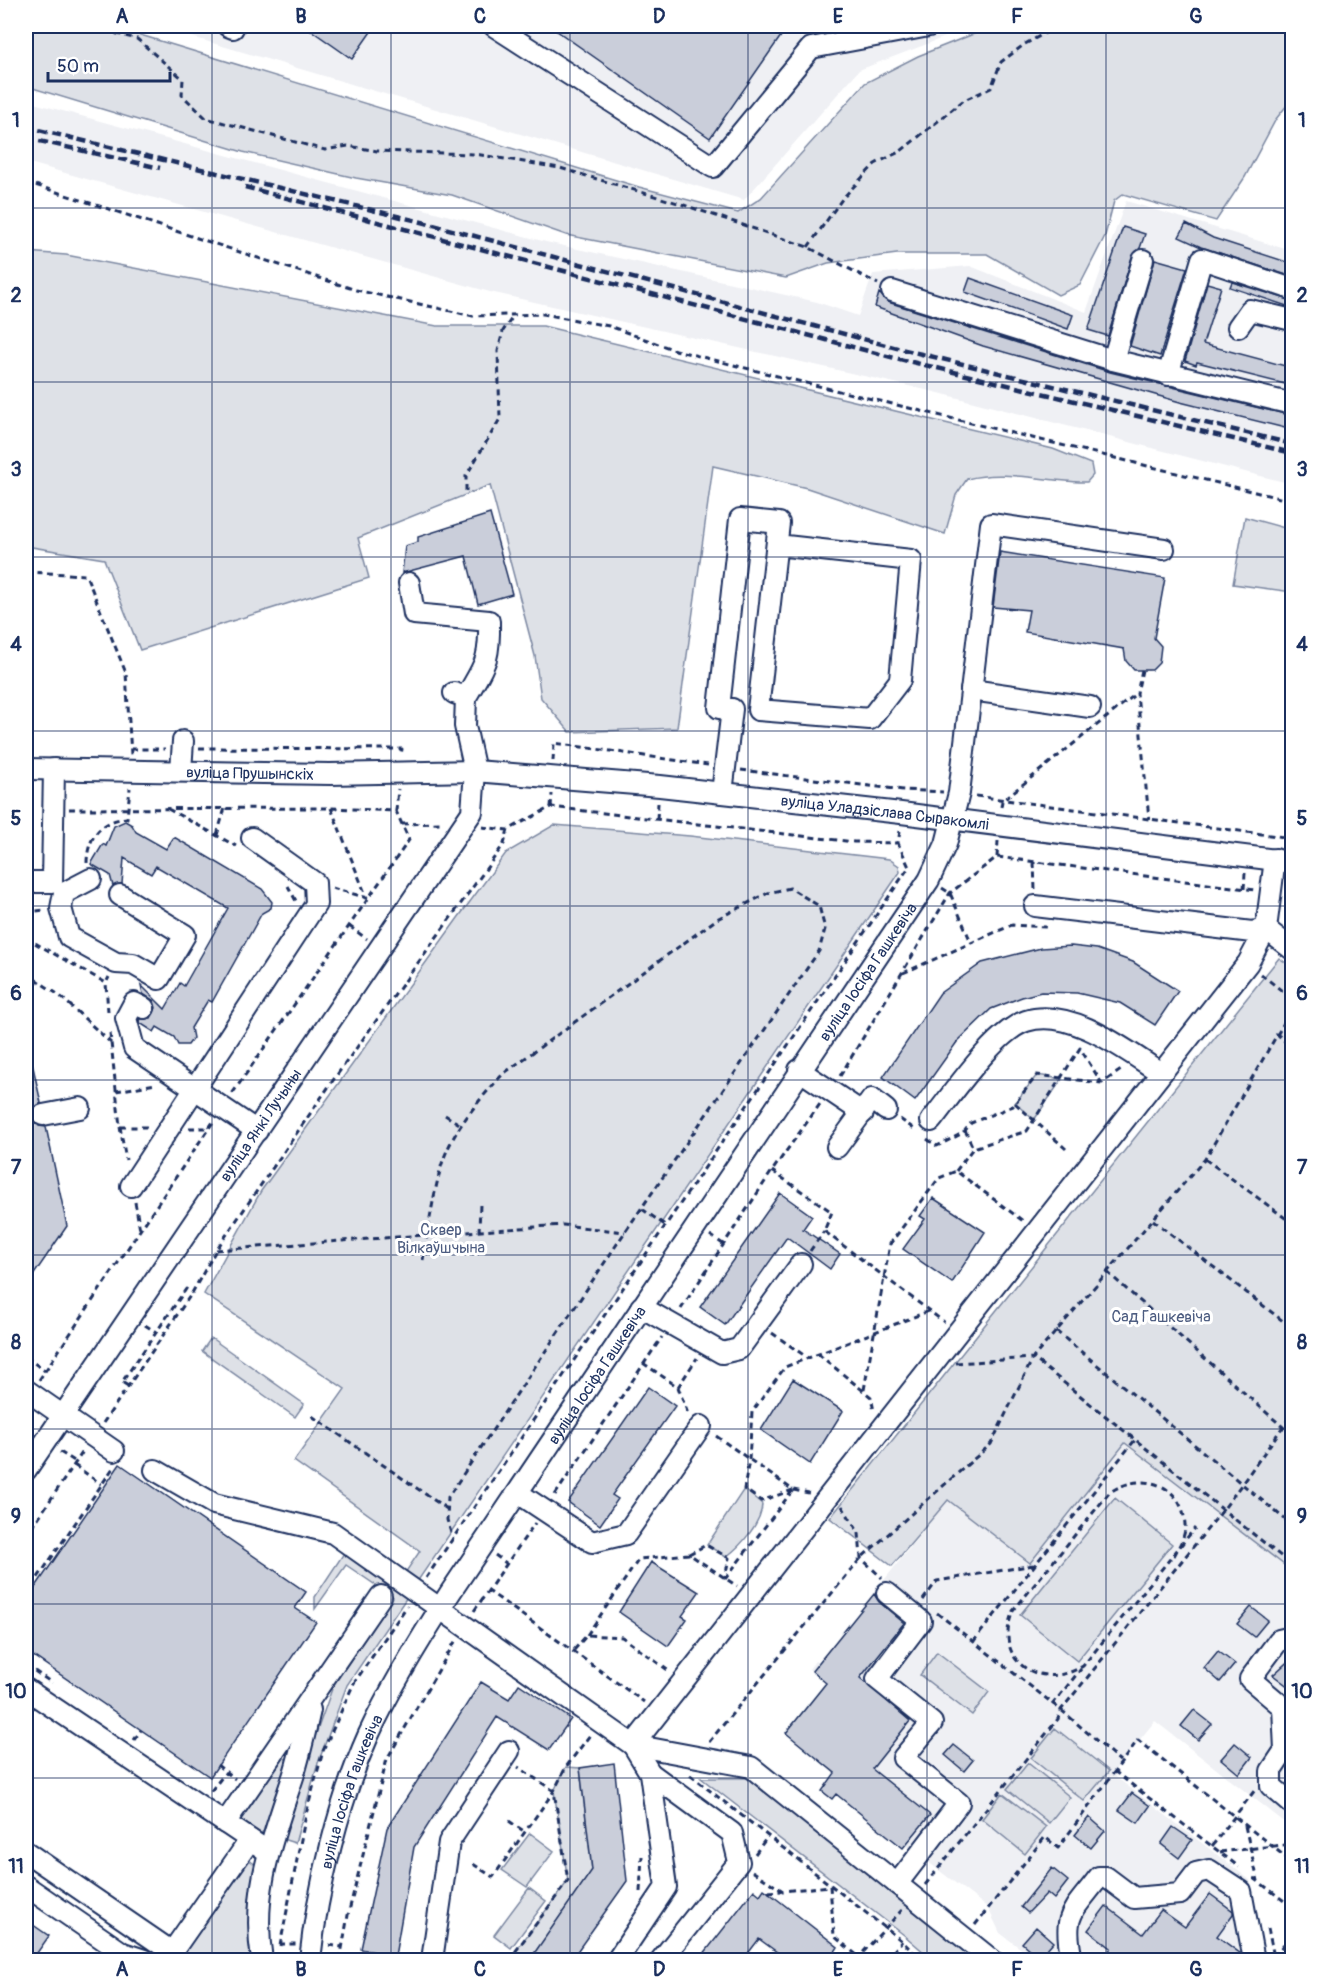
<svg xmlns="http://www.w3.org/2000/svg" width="1318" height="1986" font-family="Pangolin,sans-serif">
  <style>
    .built { fill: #eff0f4 }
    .green { fill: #dee1e7; stroke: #7c88a2; stroke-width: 1.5 }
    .building { fill: #caceda; stroke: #1b2f5e; stroke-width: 1.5 }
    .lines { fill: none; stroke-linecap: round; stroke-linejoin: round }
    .minor-tunnel { stroke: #d1d5df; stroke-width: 20; stroke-dasharray: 20 10; stroke-linecap: butt }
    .minor-casing { stroke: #1b2f5e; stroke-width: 24 }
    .path { stroke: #1b2f5e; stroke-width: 3; stroke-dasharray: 6 4.5; stroke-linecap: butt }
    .minor { stroke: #fff; stroke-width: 20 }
    .rail { stroke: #1b2f5e; stroke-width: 4.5; stroke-dasharray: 9 4.5; stroke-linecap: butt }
    .grid { fill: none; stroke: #1b2f5e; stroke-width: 1.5; stroke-opacity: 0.55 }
    .labels { text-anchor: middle; stroke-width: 6; stroke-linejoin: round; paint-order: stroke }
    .street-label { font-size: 16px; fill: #1b2f5e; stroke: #fff }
    .park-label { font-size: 16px; fill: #4c5c80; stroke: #fff }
    .neatline { fill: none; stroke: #1b2f5e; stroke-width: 2 }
    .grid-label { font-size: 20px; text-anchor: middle; font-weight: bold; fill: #1b2f5e }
  </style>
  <rect width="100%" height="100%" fill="#fff"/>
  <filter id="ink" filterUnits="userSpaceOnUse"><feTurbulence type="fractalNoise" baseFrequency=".0167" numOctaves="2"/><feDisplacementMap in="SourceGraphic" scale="12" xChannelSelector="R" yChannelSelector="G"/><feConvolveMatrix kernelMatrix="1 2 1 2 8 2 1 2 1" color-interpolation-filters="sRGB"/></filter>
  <g filter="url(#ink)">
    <path class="built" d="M155 26H974L859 70 744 200Z
      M26 101 546 242 817 302 858 316 873 274 970 266 1086 312 1126 201 1292 251V484L935 392 490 292 26 162Z
      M1124 1443 1292 1571V1828L1155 1721 1114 1771 1116 1777 1250 1880 1264 1960H1036L1000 1933 988 1908 906 1845 903 1847 836 1794 832 1799 822 1791 835 1773 786 1733 826 1683 809 1669 815 1661 818 1663 948 1500 1030 1562Z"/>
    <path class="green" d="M26 26H111L639 187 738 213 761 198 865 83 918 56 986 29 989 26H1292V99L1276 119 1245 177 1216 221 1123 194 1114 201 1105 236 1080 285 1058 295 987 254H897L828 263 786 278 566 235 452 195 356 178 243 152 26 86Z
      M26 252 66 255 437 326H543L1053 449 1091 464 1093 475 1087 482C1048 482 1004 469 967 479L956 495 945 534 807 488 713 466 677 728 570 732 541 698 535 656 490 485 358 538 369 578 140 650 104 559 26 546Z
      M1245 517 1292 530V592L1233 584Z
      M554 825 690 836 889 859 899 866 900 872 417 1582 405 1573 420 1551 294 1461 345 1389 204 1294 261 1191 458 918 506 853Z
      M1279 958 1292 967V1571L1125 1443 1030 1563 948 1500 892 1566 830 1518Z
      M1037 1075 1062 1079 1034 1120 1015 1103Z
      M211 1338 304 1404 295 1417 202 1351Z
      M744 1489 762 1504C762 1522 741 1546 726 1557L707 1545Z
      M1115 1498 1172 1544 1077 1661 1020 1615Z
      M344 1553 407 1597 347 1685 318 1763 295 1843 279 1838 333 1686 393 1597 346 1565 315 1609V1597Z
      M937 1652 989 1692 972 1715 920 1675Z
      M1055 1728 1109 1771 1084 1801 1031 1758Z
      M282 1756 287 1760 289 1767 267 1828 260 1834 251 1833 239 1821 240 1815Z
      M1028 1763 1070 1797 1049 1823 1007 1789Z
      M566 1767 580 1768 592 1871 533 1955 540 1960H515L511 1957 568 1881 554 1791Z
      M701 1778H752L975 1960H933L904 1935Z
      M1002 1793 1046 1827 1025 1854 982 1819Z
      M530 1833 554 1851 527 1887 502 1870Z
      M248 1859 257 1866 252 1960 177 1958Z
      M529 1888 546 1901 511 1948 494 1935Z"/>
    <path class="building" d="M305 26H375L352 59Z
      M550 26H788L710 138Z
      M1186 224 1213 238 1293 264V277L1201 247 1179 237Z
      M1123 227 1145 234 1140 248 1132 257 1108 336 1088 330Z
      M1155 259 1187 268 1160 356 1130 346Z
      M970 278 1073 315 1068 329 965 292Z
      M1232 282 1293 301V308L1230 287Z
      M1207 283 1221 287 1203 344 1293 368V386L1197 362 1196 365 1185 361Z
      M879 293 888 302 1110 372 1293 416V430L1180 402 983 346 875 307Z
      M490 514 512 594 478 604 466 556 402 573 405 546 418 542V537Z
      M1000 552 1165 578 1154 638 1161 646 1159 663 1152 670H1134L1126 661 1124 649 1025 632 1029 610 993 607Z
      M125 821 132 825 136 832 166 849 174 837 262 889 272 902 271 908 262 913 212 1002 208 1000 191 1028 193 1038 188 1045H178L174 1037 157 1027 154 1032 140 1023 139 1019 151 1018 156 1008 154 1001 143 994 141 985 165 1009 180 983 184 986 228 908 156 866 151 874 124 858 122 884 113 886 110 875 91 864 103 844 106 846 114 826Z
      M1071 946 1097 949 1133 962 1178 991 1155 1025 1120 1003 1077 993 1041 992 1022 997 991 1009 957 1042 915 1101 883 1077 940 993 982 963 1041 948Z
      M31 1058 41 1103 32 1111 31 1118 39 1126 46 1127 67 1226 26 1286V1228L30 1220 26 1196V1059Z
      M780 1193 812 1216 803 1229 840 1254 830 1269 787 1237 725 1325 700 1307Z
      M933 1198 985 1232 952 1283 903 1249 925 1219 920 1216Z
      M793 1379 843 1411 810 1464 761 1430Z
      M648 1387 675 1406 612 1495 618 1499 600 1525 568 1502Z
      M120 1464 306 1592 295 1608 316 1622 210 1777 26 1651V1601Z
      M651 1562 699 1592 682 1616 687 1619 668 1646 619 1612Z
      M874 1594 879 1602 904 1623 860 1678 910 1721 872 1769 930 1815 903 1848 836 1794 832 1799 822 1791 835 1773 786 1733 826 1683 812 1671Z
      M1251 1607 1268 1620 1254 1637 1237 1624Z
      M1218 1651 1235 1664 1220 1682 1204 1668Z
      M1293 1657V1690L1273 1675Z
      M481 1682 509 1699 519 1684 571 1719 549 1750 497 1717 414 1847 395 1956 361 1949 387 1828Z
      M1194 1710 1212 1724 1198 1740 1181 1726Z
      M1235 1743 1252 1757 1239 1774 1221 1759Z
      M954 1745 973 1760 964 1771 945 1755Z
      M614 1763 627 1881 571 1960H540L533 1955 592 1870 580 1768Z
      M1132 1793 1150 1806 1138 1823 1119 1810Z
      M1089 1817 1105 1831 1091 1848 1075 1835Z
      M1173 1827 1192 1840 1179 1858 1161 1844Z
      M1052 1868 1068 1881 1054 1899 1047 1893 1028 1913 1021 1907Z
      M764 1889 838 1947 834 1953 844 1960H788L759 1939 743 1960H699L754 1890 760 1895Z
      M1210 1894 1233 1911V1914L1217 1936 1241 1954 1242 1960H1198L1191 1955 1187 1960H1102L1111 1948 1088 1930 1106 1906 1143 1934 1161 1910 1185 1927Z
      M26 1920 49 1936 32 1960H26Z
      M1036 1927 1053 1942 1039 1958 1022 1943Z"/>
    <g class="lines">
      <path class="minor-tunnel" d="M26 1117 43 1115"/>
      <g class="minor-casing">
        <g id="minor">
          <path d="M228 26 233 28"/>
          <path d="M494 26 713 167 811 48 929 26"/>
          <path d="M892 291 1113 360 1292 404"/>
          <path d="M1238 327 1250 310 1292 320"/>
          <path d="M1113 360 1143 260"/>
          <path d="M1168 375 1202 259 1292 289"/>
          <path d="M409 583 414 614 489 621C490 661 485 664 466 697"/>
          <path d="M971 690 1090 707"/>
          <path id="s1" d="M26 769 330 774 475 771 660 786 901 813 1292 862"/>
          <path d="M181 771 183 741"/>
          <path d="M722 793 732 709 719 708 740 519 779 523 758 710 870 719 900 680 911 560 777 545"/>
          <path d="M91 879 64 893 61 908 69 937 116 963 133 964 159 979 185 935 120 895"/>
          <path d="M26 882H52L54 769"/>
          <path d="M1035 906 1252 932 1266 929 1292 949"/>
          <path d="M144 1008 134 1003 126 1018 134 1048 257 1131"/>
          <path d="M799 1070 863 1113"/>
          <path d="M43 1115 80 1108"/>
          <path d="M931 1121C952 1095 995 1031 1026 1021 1071 1007 1125 1050 1161 1073"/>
          <path d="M837 1147 872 1099 886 1110"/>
          <path d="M131 1186 316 904 315 883 252 838"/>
          <path d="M641 1307 722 1353 739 1349 801 1264"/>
          <path d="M26 1390 114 1451"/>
          <path id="s2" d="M26 1470 472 812 475 771 465 726 466 697 454 693"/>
          <path d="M155 1470 214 1504 333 1533 633 1745 650 1773 666 1887 617 1960"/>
          <path d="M518 1493 592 1542 626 1534 701 1426"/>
          <path d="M887 1593 921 1621 877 1679 932 1723 903 1758 959 1803 897 1884"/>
          <path d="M1292 1637 1279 1640 1250 1679 1283 1707 1285 1750 1271 1771V1786L1292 1804"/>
          <path d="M26 1689 267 1851"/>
          <path d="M633 1745 1248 963 1266 929 1275 859"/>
          <path d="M633 1745 751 1767 992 1960"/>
          <path d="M650 1773 732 1833 739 1862 661 1960"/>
          <path d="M225 1823 381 1596"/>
          <path d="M26 1852 172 1952 250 1840"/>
          <path d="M26 1886 123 1953 144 1960"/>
          <path d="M262 1960C251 1892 272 1840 293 1777 300 1755 305 1732 310 1710"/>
          <path id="s3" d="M310 1960C317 1890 339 1801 368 1736 391 1686 420 1639 450 1593L929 880 946 844 959 793 991 524 1164 549"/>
          <path d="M432 1960 449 1842 509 1751"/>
          <path d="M1072 1960C1062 1913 1072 1913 1099 1877H1106L1134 1898 1180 1894 1196 1873 1209 1870 1241 1891 1254 1960"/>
        </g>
      </g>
      <path class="path" d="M85 26 137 39 183 79 182 95 206 118 325 150 348 146 377 151 475 154 560 168 678 203 808 247 878 284
        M26 182 356 290 473 316 543 314 609 326 675 350 769 374 1292 501
        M808 247 842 199 875 164 901 151 964 100 991 88 1001 62 1025 44 1058 26
        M466 491V476L500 419 498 351 503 331 514 315
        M26 572 86 575 126 673 131 755
        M1142 670 1137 693 1149 819
        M199 748 402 749 401 755
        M131 749H165
        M553 761 554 743 708 765
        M741 770 903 790 943 792
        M976 796 1292 838
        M551 807 552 794
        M1001 807 1002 801 1137 693
        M331 808 367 898
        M69 809 331 808 396 811 409 840 232 1094
        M168 809 236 846
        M26 810H36
        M396 811 398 789
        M657 819 658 803
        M402 824 443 823
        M482 827 508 830
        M900 831 898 843 909 867
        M217 835 225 808
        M997 857 998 841
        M1034 862 1035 890
        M87 863C87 837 102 820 127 818L130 788
        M288 886 296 901
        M332 888 368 898
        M942 888 950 893 971 942
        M1244 889 1245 873
        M26 912 45 910
        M349 926 367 939
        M26 938 106 983
        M26 973 59 995 111 1043
        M903 973 1012 925 1046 927
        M1261 974 1292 999
        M108 1012 106 983 109 977
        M110 1033 120 1127 126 1160
        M1276 1033 1292 1048
        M840 1076 950 893 997 857 1255 890
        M116 1091 156 1084
        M1015 1103 1066 1149
        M445 1115 461 1125
        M900 1119 917 1131
        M120 1127H149
        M189 1128H208
        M965 1130 973 1148
        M927 1139 937 1146 963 1133 971 1123 1013 1106 1037 1075 1102 1083 1124 1068
        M1205 1159 1292 1223
        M772 1171 832 1212 824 1231 944 1322
        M956 1171 973 1148 1027 1131 1080 1048 1101 1082
        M135 1202 140 1230
        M642 1209 665 1225
        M1153 1220 1292 1328
        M479 1232 480 1204
        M710 1235 723 1244
        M216 1250 563 1225 625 1232
        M810 1251 824 1231
        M423 1260C428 1229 433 1197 441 1167 451 1132 478 1101 503 1074L717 919 768 893 790 888 819 906 825 929 819 951 625 1232 448 1497 447 1520 453 1539
        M1107 1272 1292 1435
        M681 1309 772 1171 820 1104
        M145 1325 156 1332
        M1056 1331 1292 1525
        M772 1333 808 1358
        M818 1354 871 1397 874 1411
        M26 1357 45 1371
        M643 1363 678 1387 697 1358
        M956 1363 1033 1358 1292 1565
        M39 1380 213 1122
        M128 1386 122 1382 186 1289 192 1293
        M678 1387 688 1414
        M864 1390 890 1244 939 1178 956 1171 1023 1221
        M312 1416 447 1509
        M103 1423 192 1293 216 1250 334 1079 504 844 508 830 551 807 854 842 898 843
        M716 1436 793 1490 809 1493
        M60 1452 76 1462
        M74 1465 101 1484
        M793 1490 761 1501 744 1489 749 1460 752 1412 785 1367 929 1311
        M555 1495 662 1337
        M842 1506 859 1533 861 1558 882 1578
        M26 1536 84 1450
        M689 1554 706 1545 729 1558 725 1577
        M495 1555 506 1563
        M1174 1556C1179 1546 1186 1535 1185 1525 1183 1482 1139 1471 1109 1493L1013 1611C992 1661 1040 1692 1083 1666L1195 1528
        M426 1578 909 867
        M725 1579 793 1490
        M487 1590 644 1702
        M26 1595 113 1468
        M923 1600 937 1581 1034 1565
        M474 1611 535 1523
        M937 1613 1066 1714 1120 1761
        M587 1635 639 1559 689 1554 737 1586
        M973 1642 1135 1440
        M574 1650 587 1635 622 1637 669 1671
        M26 1665 52 1683
        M1052 1705 1081 1669
        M134 1740 141 1730
        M709 1742 861 1558 991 1444 1033 1358 1205 1159 1292 1009
        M217 1765 235 1779
        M1114 1771 1239 1867
        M690 1775 902 1941 921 1960
        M211 1791 226 1772
        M509 1821 525 1832
        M1245 1826 1258 1881
        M1212 1846 1255 1790
        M1220 1852 1292 1844
        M755 1854 768 1836
        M473 1864 493 1877 554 1791 566 1767 590 1735
        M752 1871 783 1891 830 1886 834 1936 859 1957V1960
        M1254 1878 1292 1907
        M925 1885 1058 1719 1061 1710 1223 1510 1292 1414
        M640 1892 642 1856
        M768 1892 781 1891
        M975 1925 1045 1837 1058 1848 1138 1740 1292 1862
        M1268 1928 1274 1957
        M279 1944H296
        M329 1945 342 1947
        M280 1946 306 1814 323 1751 354 1683 407 1606
        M46 1957 51 1960
        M1274 1957 1292 1933
        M340 1960 348 1915 387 1759 456 1640
        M509 1960 568 1881 554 1791 518 1767
        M856 1960 902 1910
        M886 1960 902 1941"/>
      <use href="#minor" class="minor"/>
      <path class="rail" d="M26 127 422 222 897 348 1292 444
        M26 138 160 168
        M245 187 891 357 1292 453"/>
    </g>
  </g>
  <path class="grid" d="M212 26V1960M391 26V1960M570 26V1960M748 26V1960M927 26V1960M1106 26V1960M26 208H1292M26 382H1292M26 557H1292M26 731H1292M26 906H1292M26 1080H1292M26 1255H1292M26 1429H1292M26 1604H1292M26 1778H1292"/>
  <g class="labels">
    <g class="street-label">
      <text dy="6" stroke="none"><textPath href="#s1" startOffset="224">вуліца Прушынскіх</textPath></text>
      <text dy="6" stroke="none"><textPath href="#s1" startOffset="861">вуліца Уладзіслава Сыракомлі</textPath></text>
      <text dy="6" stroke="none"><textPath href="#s3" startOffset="1146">вуліца Іосіфа Гашкевіча</textPath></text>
      <text dy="6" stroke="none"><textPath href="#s2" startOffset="417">вуліца Янкі Лучыны</textPath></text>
      <text dy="6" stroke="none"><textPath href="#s3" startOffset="660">вуліца Іосіфа Гашкевіча</textPath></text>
      <text dy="6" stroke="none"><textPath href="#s3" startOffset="174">вуліца Іосіфа Гашкевіча</textPath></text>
    </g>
    <g class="park-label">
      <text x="441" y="1235">Сквер<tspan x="441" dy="18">Вілкаўшчына</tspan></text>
      <text x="1161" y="1322">Сад Гашкевіча</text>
    </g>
  </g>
  <rect width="1318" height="1986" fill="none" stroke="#fff" stroke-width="66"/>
  <path d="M48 72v9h122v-9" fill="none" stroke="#1b2f5e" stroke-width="3"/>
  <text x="57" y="72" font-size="18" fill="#1b2f5e" stroke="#ffffff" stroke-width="4.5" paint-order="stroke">50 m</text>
  <rect x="33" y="33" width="1252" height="1920" class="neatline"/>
  <g class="grid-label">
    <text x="122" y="23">A</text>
    <text x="301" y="23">B</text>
    <text x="480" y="23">C</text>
    <text x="659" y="23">D</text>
    <text x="838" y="23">E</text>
    <text x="1017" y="23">F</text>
    <text x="1196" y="23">G</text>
    <text x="16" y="127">1</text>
    <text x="1302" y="127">1</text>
    <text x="16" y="302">2</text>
    <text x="1302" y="302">2</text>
    <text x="16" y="476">3</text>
    <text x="1302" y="476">3</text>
    <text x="16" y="651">4</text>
    <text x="1302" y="651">4</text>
    <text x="16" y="825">5</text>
    <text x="1302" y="825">5</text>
    <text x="16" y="1000">6</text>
    <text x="1302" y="1000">6</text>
    <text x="16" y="1174">7</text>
    <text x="1302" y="1174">7</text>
    <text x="16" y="1349">8</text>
    <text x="1302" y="1349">8</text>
    <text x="16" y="1523">9</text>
    <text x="1302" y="1523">9</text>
    <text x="16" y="1698">10</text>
    <text x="1302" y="1698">10</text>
    <text x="16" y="1873">11</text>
    <text x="1302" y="1873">11</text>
    <text x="122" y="1976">A</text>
    <text x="301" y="1976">B</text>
    <text x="480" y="1976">C</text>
    <text x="659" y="1976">D</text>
    <text x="838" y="1976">E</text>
    <text x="1017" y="1976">F</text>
    <text x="1196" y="1976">G</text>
  </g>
</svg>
